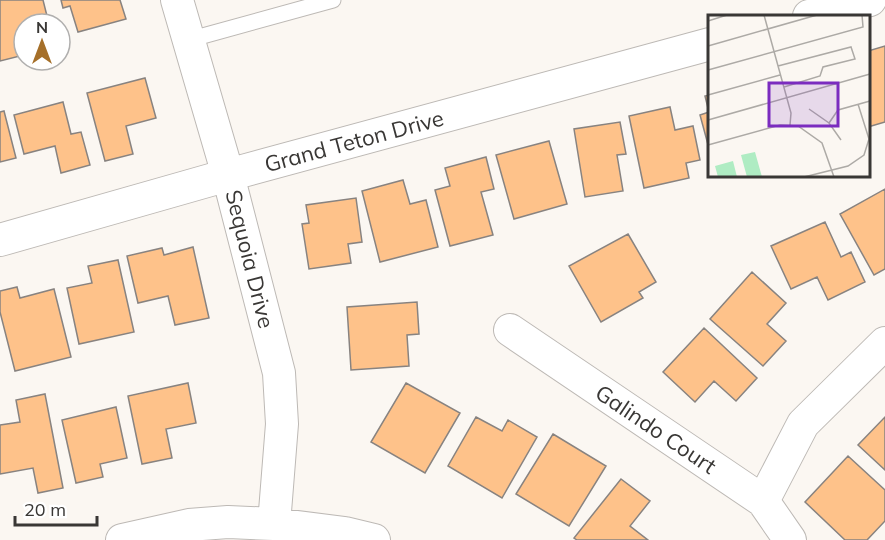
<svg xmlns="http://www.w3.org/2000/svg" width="885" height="540" font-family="Mulish,sans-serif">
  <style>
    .building { fill: #fec28a; stroke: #888380; stroke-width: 1.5 }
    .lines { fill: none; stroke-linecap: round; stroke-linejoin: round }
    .service-casing { stroke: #bdb9b5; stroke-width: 17 }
    .minor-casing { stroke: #bdb9b5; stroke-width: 34 }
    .service { stroke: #fff; stroke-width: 15 }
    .minor { stroke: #fff; stroke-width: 32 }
    .labels { text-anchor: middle; stroke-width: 4.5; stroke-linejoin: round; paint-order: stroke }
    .street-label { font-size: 22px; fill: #393735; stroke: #fff }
    .inset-road { fill: none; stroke: #adaaa6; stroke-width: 1.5 }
    .view { fill: #7b2cbf; fill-opacity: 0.15; stroke: #7b2cbf; stroke-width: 3 }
    .inset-edge { fill: none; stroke: #393735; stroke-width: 3 }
  </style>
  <rect width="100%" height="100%" fill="#fbf7f2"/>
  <path class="building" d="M0 0H43L49 24H24V55L0 61Z
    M61 0H120L126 19 78 32 70 6 63 8Z
    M885 46V122L868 127V51Z
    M145 78 156 118 126 126 133 154 105 161 87 93Z
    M710 95V152L700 115 709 112 705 96Z
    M63 102 71 134 81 132 90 165 61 173 55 146 24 154 14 115Z
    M670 107 675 130 693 126 700 160 686 163 689 178 644 188 629 116Z
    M4 111 16 158 0 162V112Z
    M620 122 626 154 617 155 623 191 585 197 574 129Z
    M549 141 567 204 514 219 496 155Z
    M486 157 494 189 481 192 493 235 450 246 435 190 450 186 445 168Z
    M403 180 410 204 426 200 438 247 380 262 362 191Z
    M885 189V269L874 275 840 214Z
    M356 198 362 242 348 244 351 263 309 269 302 224 309 223 306 205Z
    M825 222 841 257 851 252 865 282 828 300 817 277 791 289 771 246Z
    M628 234 656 282 639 292 643 298 601 322 569 266Z
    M193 247 209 318 175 325 168 296 138 303 127 256 162 248 164 255Z
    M118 260 134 332 79 344 67 288 92 283 88 266Z
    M752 272 786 303 767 324 786 341 763 366 710 319Z
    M17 287 20 298 54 289 71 357 15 371 0 312V291Z
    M417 302 419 334 407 335 409 366 351 370 347 307Z
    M704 328 757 378 736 401 714 381 695 402 663 372Z
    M188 383 196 423 166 429 172 458 142 464 128 396Z
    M406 383 460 413 425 473 371 442Z
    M45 394 63 488 38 493 33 468 0 474V425L20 422 16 400Z
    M116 407 127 458 100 464 103 477 76 483 62 420Z
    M476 417 502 431 508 420 537 437 502 498 448 466Z
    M885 417V470L858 445Z
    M553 434 606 466 569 526 516 494Z
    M848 456 885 490V521L867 540H845L805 502Z
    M621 479 650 501 630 526 648 540H577L574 538Z"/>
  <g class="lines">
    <g class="service-casing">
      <path id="service" d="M188 40 333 0"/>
    </g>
    <g class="minor-casing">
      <path id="minor" d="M177 0 228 175 279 373 282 424 274 524
        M809 16 870 0
        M0 240 228 175 710 44
        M510 330 763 501 790 540
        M763 501 803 424 885 343
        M122 540 189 525 228 522 274 524 345 533 374 540"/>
    </g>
    <use href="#service" class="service"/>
    <use href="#minor" class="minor"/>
  </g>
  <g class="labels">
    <g class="street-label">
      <text transform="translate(354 141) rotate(-15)" y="8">Grand Teton Drive</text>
      <text transform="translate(250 259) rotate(76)" y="8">Sequoia Drive</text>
      <text transform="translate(656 429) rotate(34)" y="8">Galindo Court</text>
    </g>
  </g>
  <g transform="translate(708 15)">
    <rect width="162" height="162" fill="#fbf7f2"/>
    <path d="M47 137 54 162H39L33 140ZM25 146 29 162H10L7 151Z" fill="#afecc3"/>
    <path class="inset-road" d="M56 0 83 98 82 110M0 6 19 0M0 31 109 0M70 51 143 32 147 44 115 52 112 61 76 72M0 55 155 12 154 0M0 80 72 60M101 94 121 108 133 125M0 105 162 59M121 108 130 95 162 86M0 130 72 110 90 111 114 128 126 162M96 162 140 151 156 140 161 124 150 89"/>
    <path class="view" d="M61 68H130V111H61Z"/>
    <rect width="162" height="162" class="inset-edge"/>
  </g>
  <g transform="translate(42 42)"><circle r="28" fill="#ffffff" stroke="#b0afae" stroke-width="1.5"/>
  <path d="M0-4.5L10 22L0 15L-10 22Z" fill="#a56f29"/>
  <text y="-9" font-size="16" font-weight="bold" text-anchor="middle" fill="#393735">N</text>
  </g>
  <path d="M15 516v9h82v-9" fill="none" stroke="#393735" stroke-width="3"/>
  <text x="24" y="516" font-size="18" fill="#393735" stroke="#ffffff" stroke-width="4.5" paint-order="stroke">20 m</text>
</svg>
